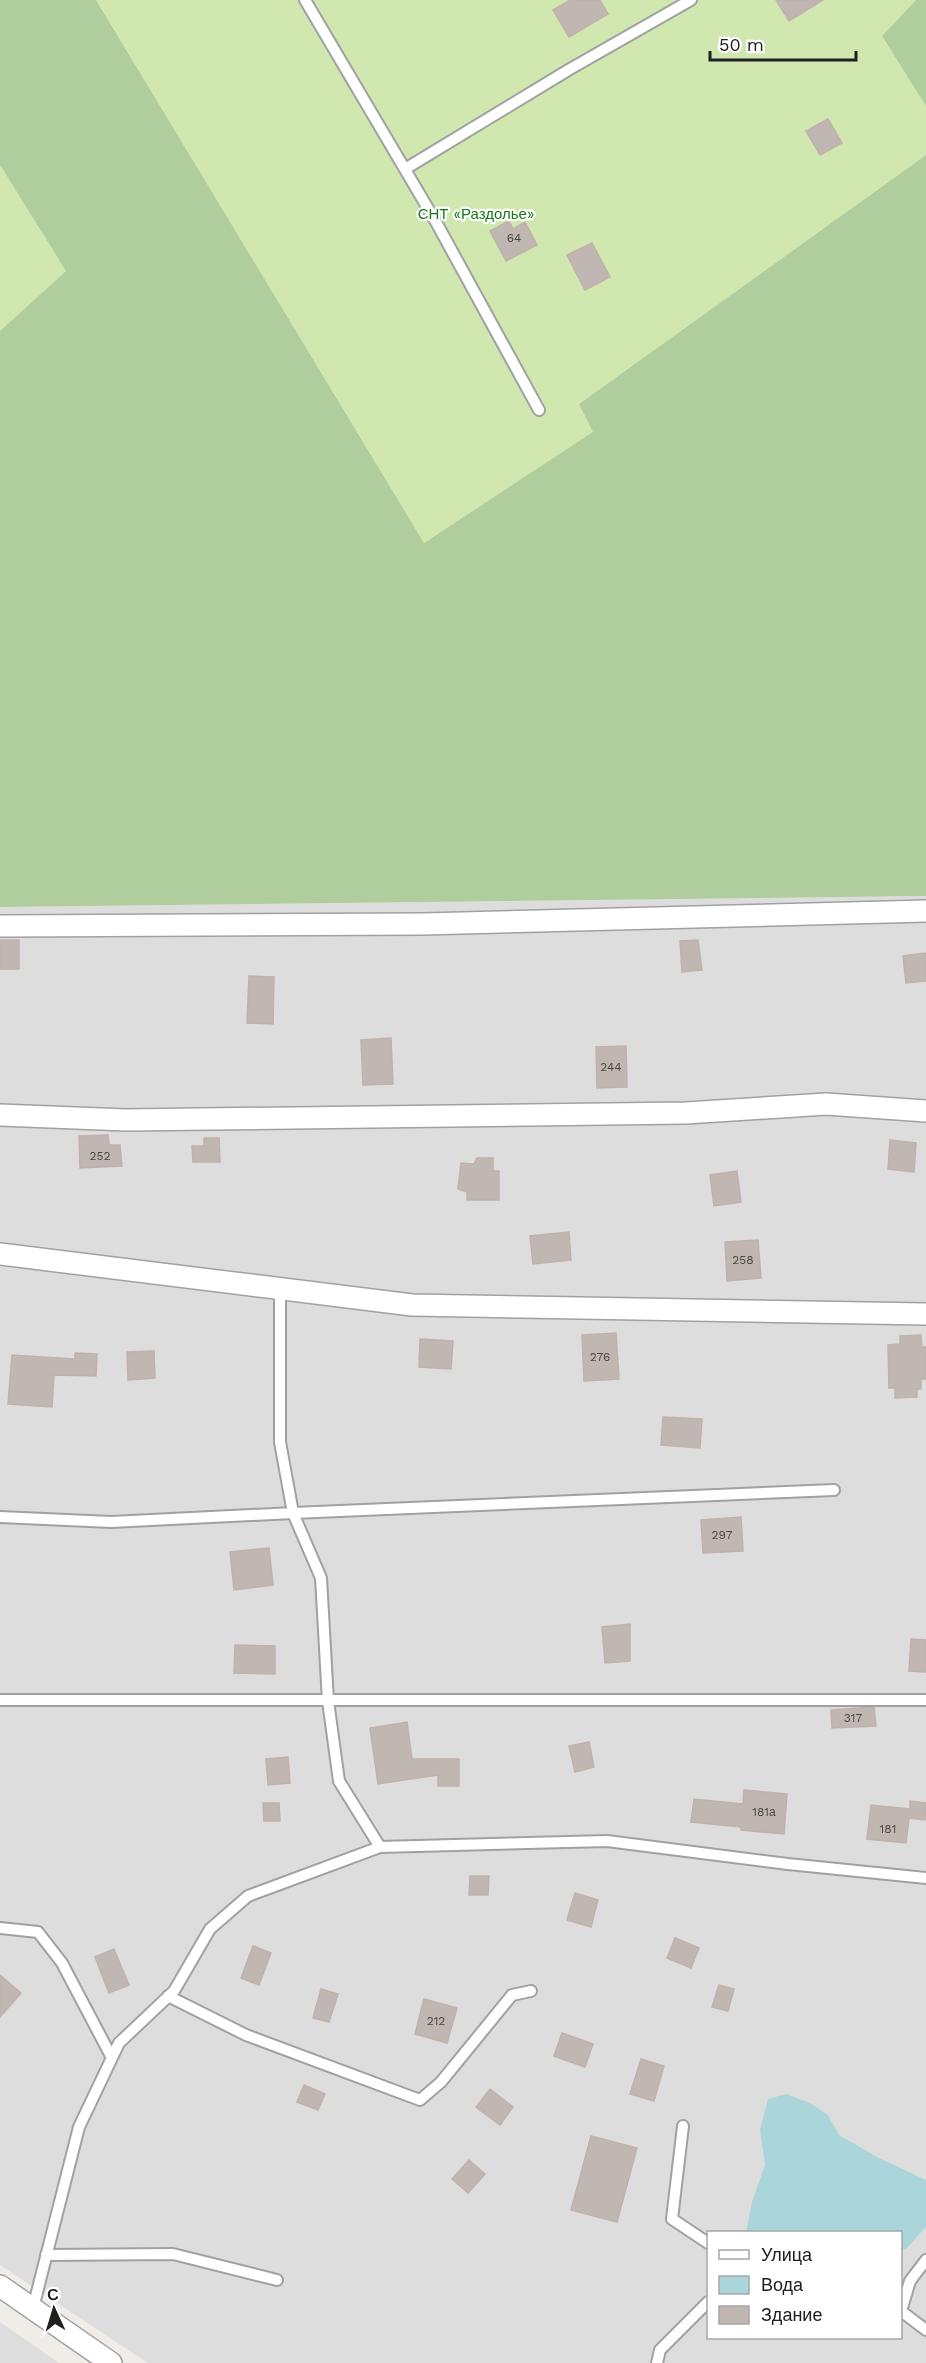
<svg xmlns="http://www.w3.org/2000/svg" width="926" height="2363" font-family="'Work Sans',sans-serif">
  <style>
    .residential { fill: #dedddd; fill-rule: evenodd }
    .grass { fill: #d0e7af }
    .forest { fill: #b0cd9e }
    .water { fill: #a9d5db }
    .building { fill: #c0b7b3; stroke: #c1b1aa; stroke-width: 1.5 }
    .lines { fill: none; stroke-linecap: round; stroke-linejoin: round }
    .lane-casing { stroke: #a1a1a1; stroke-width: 14 }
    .street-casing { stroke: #a1a1a1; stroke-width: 24 }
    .lane { stroke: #fff; stroke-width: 10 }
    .street { stroke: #fff; stroke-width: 21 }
    .labels { text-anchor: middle; stroke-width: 4.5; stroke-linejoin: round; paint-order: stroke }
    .number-label { font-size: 12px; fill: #484645 }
    .park-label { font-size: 15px; fill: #147a12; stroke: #fff }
  </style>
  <rect width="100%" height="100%" fill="#f0ece7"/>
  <path class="residential" d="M926 896V2363H148L0 2265V907ZM708 2232H900V2338H708Z
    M0 2322 59 2363H0Z"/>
  <path class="grass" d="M96 0H916L882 36 926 106V155L579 404 594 432 424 543Z
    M0 165 66 271 0 331Z"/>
  <path class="forest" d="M0 0H96L424 543 593 432 579 404 926 155V896L0 907V331L66 271 0 165Z
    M916 0H926V106L882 36Z"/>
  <path class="water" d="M786 2094 810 2103 828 2115 839 2135 879 2158 926 2180V2227L906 2249H901L900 2232H746L752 2202 765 2165 760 2130 768 2099Z"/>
  <path class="building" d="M570 0H600L608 14 569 37 553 10Z
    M776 0H823L789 21Z
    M828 119 842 143 820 155 806 131Z
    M509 221 513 229 525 222 537 245 506 261 490 231Z
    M592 243 610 277 585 290 567 255Z
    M0 940H19V969H0Z
    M698 940 702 970 682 972 680 941Z
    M926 953V981L906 983 903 956Z
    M249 976 274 977 273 1024 247 1023Z
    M391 1038 393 1084 363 1085 361 1040Z
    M626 1046 627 1087 597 1088 596 1047Z
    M108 1135 109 1145H120L122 1166 80 1168 79 1136Z
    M204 1138H219L220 1162H193L192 1146H204Z
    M890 1140 916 1143 914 1172 888 1169Z
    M477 1158H493V1171H499V1200H467V1192L458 1189 461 1163 474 1164Z
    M737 1171 741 1202 714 1206 710 1175Z
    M569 1232 571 1260 533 1264 530 1236Z
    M758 1240 761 1278 727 1281 725 1242Z
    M616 1333 619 1379 584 1381 582 1335Z
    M921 1335 922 1347H926V1379H921V1389H917V1397L895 1398V1388H889L888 1345 900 1344V1336Z
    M420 1339 453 1341 451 1369 419 1367Z
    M154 1351 155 1378 128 1380 127 1352Z
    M75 1353 97 1354 96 1376 54 1375 52 1407 8 1404 12 1355 75 1359Z
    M663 1417 702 1419 700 1448 661 1445Z
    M741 1517 743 1551 703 1553 701 1520Z
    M269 1548 273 1585 234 1590 230 1552Z
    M630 1624V1661L605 1663 602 1627Z
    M911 1639 926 1640V1672L909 1671Z
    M235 1645 275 1646V1674L234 1673Z
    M874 1707 876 1726 832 1728 831 1710Z
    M407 1722 412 1759H459V1786H438V1775L378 1784 370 1728Z
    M589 1742 594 1767 575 1772 569 1746Z
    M288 1757 290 1783 268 1785 266 1759Z
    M744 1790 787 1794 784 1834 741 1830V1827L691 1822 694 1799 743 1804Z
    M910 1801 926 1803 925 1820 909 1818 906 1843 867 1839 871 1805 910 1809Z
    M263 1803H279L280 1821H264Z
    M470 1876H489L488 1895H469Z
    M575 1893 598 1900 591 1927 567 1920Z
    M675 1938 699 1948 691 1968 667 1958Z
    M253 1946 271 1953 259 1985 241 1978Z
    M114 1949 129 1985 109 1993 95 1957Z
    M0 1975 21 1993 0 2017Z
    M719 1985 734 1989 728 2011 712 2007Z
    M321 1989 338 1994 329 2022 313 2018Z
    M424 1999 457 2008 447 2043 415 2034Z
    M562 2033 593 2044 585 2067 554 2056Z
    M641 2059 664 2066 654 2101 630 2094Z
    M304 2085 325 2094 318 2110 297 2102Z
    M490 2089 513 2107 500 2125 476 2107Z
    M591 2136 637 2148 617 2222 571 2210Z
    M469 2160 485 2174 468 2193 452 2179Z"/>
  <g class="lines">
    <g class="lane-casing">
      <path id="lane" d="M305 0 436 222 539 410
        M405 169 570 69 691 0
        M0 1517 111 1522 293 1513 280 1442V1289
        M0 1700H926
        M380 1847 339 1781 328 1701 321 1578 293 1513 834 1490
        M0 1928 38 1932 62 1963 112 2058
        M168 1996 246 2035 420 2100 441 2082 512 1995 531 1991
        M683 2126 672 2219 708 2243
        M46 2255 173 2254 277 2280
        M926 2260 910 2281 901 2311 926 2330
        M33 2308 79 2127 119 2043 174 1991 210 1929 248 1896 380 1847 607 1841 788 1864 926 1878
        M657 2363 660 2350 708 2302"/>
    </g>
    <g class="street-casing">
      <path id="street" d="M0 926 423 924 926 911
        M0 1115 126 1120 686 1113 826 1104 926 1111
        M0 1254 412 1305 926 1314
        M0 2286 111 2363"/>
    </g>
    <use href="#lane" class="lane"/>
    <use href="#street" class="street"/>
  </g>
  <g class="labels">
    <g class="number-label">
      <text x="514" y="242">64</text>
      <text x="611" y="1071">244</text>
      <text x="100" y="1160">252</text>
      <text x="743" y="1264">258</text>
      <text x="600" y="1361">276</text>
      <text x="722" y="1539">297</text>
      <text x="853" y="1722">317</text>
      <text x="764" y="1816">181а</text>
      <text x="888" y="1833">181</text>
      <text x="436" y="2025">212</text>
    </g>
    <g class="park-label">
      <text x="476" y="219">СНТ «Раздолье»</text>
    </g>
  </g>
  <rect x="707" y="2231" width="195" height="108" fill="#ffffff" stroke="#a6a6a6" stroke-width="1.5"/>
  <rect x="719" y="2250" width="30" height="9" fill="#ffffff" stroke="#a6a6a6" stroke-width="1.5"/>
  <text x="761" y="2261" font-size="18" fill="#202020">Улица</text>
  <rect x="719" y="2276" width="30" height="18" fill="#a9d5db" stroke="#a6a6a6" stroke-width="1.5"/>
  <text x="761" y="2291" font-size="18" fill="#202020">Вода</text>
  <rect x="719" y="2306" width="30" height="18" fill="#c0b7b3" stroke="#a6a6a6" stroke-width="1.5"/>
  <text x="761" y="2321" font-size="18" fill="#202020">Здание</text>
  <g transform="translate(54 2309) rotate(356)" stroke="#ffffff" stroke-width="4.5" paint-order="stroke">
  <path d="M0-4.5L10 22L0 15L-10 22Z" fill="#202020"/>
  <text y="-9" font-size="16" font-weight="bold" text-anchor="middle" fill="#202020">С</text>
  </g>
  <path d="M710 51v9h146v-9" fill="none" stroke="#202020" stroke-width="3"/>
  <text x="719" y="51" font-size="18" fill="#202020" stroke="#ffffff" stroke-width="4.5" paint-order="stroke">50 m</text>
</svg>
